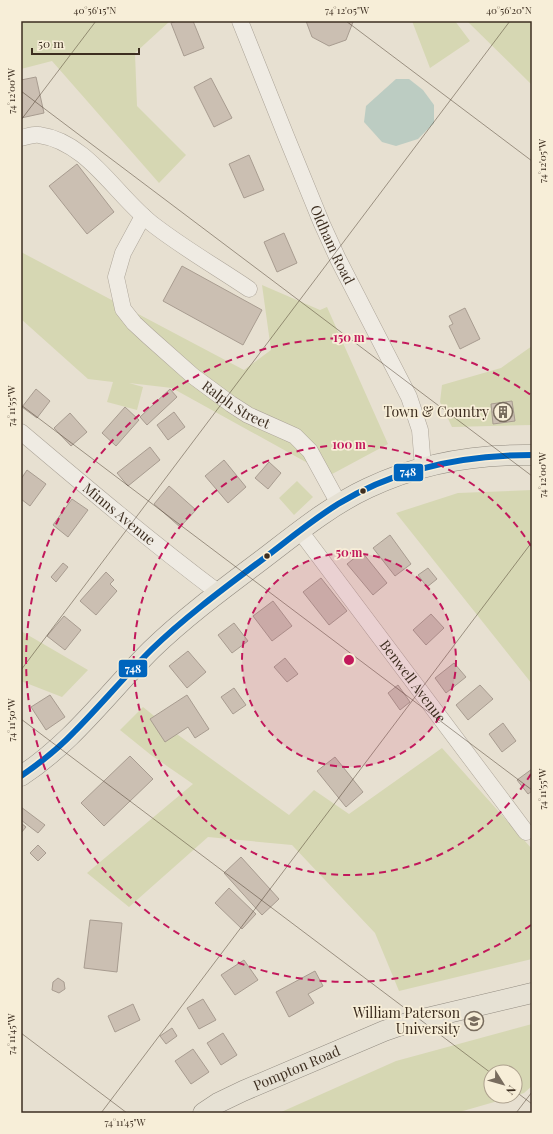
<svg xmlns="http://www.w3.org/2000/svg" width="553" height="1134" font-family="'Playfair Display',serif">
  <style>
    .green { fill: #d6d7b3 }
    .water { fill: #bcccc2 }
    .building { fill: #cbbfb2; stroke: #a89c90 }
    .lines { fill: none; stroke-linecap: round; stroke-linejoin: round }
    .minor-casing { stroke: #ada599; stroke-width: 17 }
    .major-casing { stroke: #928b80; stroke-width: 21 }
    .minor { stroke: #efebe3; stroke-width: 16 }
    .major { stroke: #e6e1d4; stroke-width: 20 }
    .bus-1-casing { stroke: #f7eed8; stroke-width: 9 }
    .bus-1 { stroke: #0065bd; stroke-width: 6 }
    .ticks { fill: none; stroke: #3d2e20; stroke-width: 1; stroke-opacity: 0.45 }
    .ring { fill: none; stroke: #c2185b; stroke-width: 2; stroke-dasharray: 7 5 }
    .bus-dot { fill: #3d2e20; stroke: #f7eed8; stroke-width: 1.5 }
    .labels { text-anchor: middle; stroke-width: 3.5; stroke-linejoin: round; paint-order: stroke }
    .street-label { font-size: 14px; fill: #3d2e20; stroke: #f7eed8 }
    .poi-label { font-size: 14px; fill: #3d2e20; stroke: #f7eed8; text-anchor: end }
    .centre { fill: #c2185b; stroke: #f7eed8; stroke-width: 2 }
    .ring-label { font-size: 12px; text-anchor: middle; font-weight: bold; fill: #c2185b; stroke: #f7eed8; stroke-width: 3.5; stroke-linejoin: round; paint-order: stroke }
    .line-badge { stroke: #f7eed8; stroke-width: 1.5 }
    .badge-label { font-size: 11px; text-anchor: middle; font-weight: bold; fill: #fff }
    .neatline { fill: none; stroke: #3d2e20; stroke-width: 1.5 }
    .ticks-label { font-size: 10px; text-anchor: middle; fill: #3d2e20 }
  </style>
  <rect width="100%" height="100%" fill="#e7e0d1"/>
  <path class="green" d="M21 21H170L135 53 137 106 186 155 159 183 52 61 21 69Z
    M412 21H455L470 41 430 68Z
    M467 21H532V85Z
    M21 252 244 370 271 350 262 285 320 310 327 307 388 444 321 480 313 466 172 388 129 383 143 387 137 410 107 402 113 382 88 379 21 319Z
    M532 346V425L452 427 440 402 442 385 501 368Z
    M297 481 313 497 294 515 279 498Z
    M532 490V684L396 513 458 493Z
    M21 631 88 670 62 697 21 681Z
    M143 707 174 732 289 815 314 790 349 814 442 748 532 849V959L399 991 375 933 292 845 208 837 129 907 87 873 193 784 151 755 120 730Z
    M532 1024V1086L524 1093 515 1096V1072H491V1096H515L456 1113H279L396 1061Z"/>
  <path class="water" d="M396 79H409L423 90 434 105V123L418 139 396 146 382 142 364 122 366 106Z"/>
  <path class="building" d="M177 21H193L204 48 184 56 171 23Z
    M306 21H353V22L346 40 329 46 312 37Z
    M36 77 44 113 21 118V80Z
    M211 78 232 118 214 127 194 87Z
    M249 155 264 190 244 198 229 164Z
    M77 164 114 212 87 234 49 186Z
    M284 233 297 263 277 272 264 242Z
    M182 266 262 310 243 345 163 301Z
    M465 308 480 339 460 349 449 326 453 324 449 316Z
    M36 389 50 401 37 418 22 407Z
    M170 389 177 397 147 425 140 417Z
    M512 401 515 421 493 424 491 404Z
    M125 407 139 420 116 446 102 433Z
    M174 412 185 427 168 440 157 425Z
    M70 413 87 432 71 446 54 428Z
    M150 447 160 460 128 486 117 473Z
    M224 460 246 487 228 503 205 476Z
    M269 462 281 473 268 489 255 478Z
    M27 470 46 484 30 506 21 499V479Z
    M169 486 196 510 180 527 154 504Z
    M72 499 88 510 68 537 53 525Z
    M390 535 411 564 395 576 373 548Z
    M362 552 387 583 373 595 347 564Z
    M63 563 68 567 56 582 51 577Z
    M428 568 437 579 427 587 418 575Z
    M106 572 114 580 110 584 117 591 96 615 80 601Z
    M321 578 347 611 329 625 303 592Z
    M273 601 292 626 272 641 253 616Z
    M431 614 444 628 426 645 413 630Z
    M64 616 81 630 65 650 47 636Z
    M234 623 248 641 232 653 218 635Z
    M188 651 206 672 187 688 169 666Z
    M285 658 298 674 287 682 274 667Z
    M454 663 466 677 446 693 435 678Z
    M398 685 410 702 400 710 388 693Z
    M480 685 493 699 468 720 456 705Z
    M234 688 246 705 233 714 221 697Z
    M50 695 65 717 46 730 31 707Z
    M187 695 209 729 195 738 188 727 165 742 150 719Z
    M503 723 516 741 502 752 489 734Z
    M130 756 153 779 104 826 81 803Z
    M335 757 363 792 346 807 317 771Z
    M532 769V791L528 794 517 780Z
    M21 807 45 825 38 833 21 820Z
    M21 823 26 827 21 833Z
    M38 845 46 853 38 861 30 853Z
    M241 857 279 899 262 915 224 873Z
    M229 888 256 914 242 929 215 903Z
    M90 920 122 923 117 972 84 968Z
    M244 960 258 980 235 995 221 975Z
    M315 971 323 986 308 994 314 1003 289 1017 276 992Z
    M58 978 64 982 65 989 59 993 52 990 53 982Z
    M203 999 216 1020 199 1029 187 1008Z
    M133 1004 140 1020 115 1032 108 1016Z
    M172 1028 177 1036 166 1044 160 1036Z
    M223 1033 237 1055 221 1065 207 1043Z
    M193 1049 209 1072 191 1084 175 1061Z"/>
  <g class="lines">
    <g class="minor-casing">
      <g id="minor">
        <path id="s1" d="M240 21 286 136 322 224 338 259 409 397 420 430 423 467"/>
        <path d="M21 138C26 137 34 134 39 135 89 142 117 198 155 226 185 249 218 268 249 289"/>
        <path id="s2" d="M143 216 123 253 116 277 123 309 134 323 148 336 193 376 231 404 248 415 295 436 310 451 339 504"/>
        <path id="s3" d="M21 432C86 487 151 542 219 593"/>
        <path id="s4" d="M300 531 526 832"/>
      </g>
    </g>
    <g class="major-casing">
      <g id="major">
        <path d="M21 776C72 743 108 693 151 650 183 619 219 592 255 565 291 538 327 507 368 488 420 463 475 454 532 455"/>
        <path id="s5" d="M203 1113 218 1103 243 1091 384 1031 410 1022 532 993"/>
      </g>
    </g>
    <use href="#minor" class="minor"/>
    <use href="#major" class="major"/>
    <g class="bus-1-casing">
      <path id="bus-1" d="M21 776C40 763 58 749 74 732 100 706 124 677 151 650 183 619 219 592 255 565 282 545 309 522 338 504 397 468 464 455 532 455"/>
    </g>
    <use href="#bus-1" class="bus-1"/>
  </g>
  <path class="ticks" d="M346 21 532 161M21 91 532 476M21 120 96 21M21 405 532 790M21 670 510 21M21 719 491 1073M21 1033 127 1113M515 1091 532 1104M101 1113 532 542M516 1113 532 1092"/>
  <circle cx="349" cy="660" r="107" fill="#c2185b" fill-opacity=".12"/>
  <g class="ring">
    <circle cx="349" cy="660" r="107"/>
    <path d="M531 774A215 215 0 1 1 531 546"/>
    <path d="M531 925A322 322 0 1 1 531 395"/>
  </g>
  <defs>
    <g id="building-ring" transform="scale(1)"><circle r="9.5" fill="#f7eed8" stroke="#786c5e" stroke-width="1.5"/><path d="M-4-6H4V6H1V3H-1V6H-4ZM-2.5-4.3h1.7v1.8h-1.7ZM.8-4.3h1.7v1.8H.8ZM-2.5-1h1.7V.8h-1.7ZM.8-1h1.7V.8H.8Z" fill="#786c5e"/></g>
    <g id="university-ring" transform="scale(1)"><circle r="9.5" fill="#f7eed8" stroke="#786c5e" stroke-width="1.5"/><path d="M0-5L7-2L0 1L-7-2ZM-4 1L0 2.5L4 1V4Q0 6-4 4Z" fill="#786c5e"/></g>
  </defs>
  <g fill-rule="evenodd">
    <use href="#building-ring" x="503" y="412"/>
    <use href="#university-ring" x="474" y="1021"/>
  </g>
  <g class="bus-dot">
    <circle cx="363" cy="491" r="3.5"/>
    <circle cx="267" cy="556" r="3.5"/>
  </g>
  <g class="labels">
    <g class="street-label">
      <text dy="5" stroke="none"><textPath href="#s1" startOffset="242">Oldham Road</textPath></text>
      <text dy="5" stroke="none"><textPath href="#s2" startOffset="249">Ralph Street</textPath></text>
      <text dy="5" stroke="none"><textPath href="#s3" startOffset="128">Minns Avenue</textPath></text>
      <text dy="5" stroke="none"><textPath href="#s4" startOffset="188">Benwell Avenue</textPath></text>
      <text dy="5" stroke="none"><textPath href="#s5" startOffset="104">Pompton Road</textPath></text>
    </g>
    <g class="poi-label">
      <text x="489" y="417">Town &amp; Country</text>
      <text x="460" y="1018">William Paterson<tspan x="460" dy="16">University</tspan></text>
    </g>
  </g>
  <circle cx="349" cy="660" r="6" class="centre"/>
  <g class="ring-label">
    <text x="349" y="342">150 m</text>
    <text x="349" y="449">100 m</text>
    <text x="349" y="557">50 m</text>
  </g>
  <g class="line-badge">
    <rect x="393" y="463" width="31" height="19" rx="4" fill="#0065bd"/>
    <rect x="118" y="659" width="30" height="19" rx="4" fill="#0065bd"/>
  </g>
  <g class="badge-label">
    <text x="408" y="476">748</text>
    <text x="133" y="673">748</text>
  </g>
  <rect width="553" height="1134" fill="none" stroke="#f7eed8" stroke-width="44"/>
  <g transform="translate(503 1084) rotate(127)"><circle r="19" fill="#f7eed8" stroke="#ada18e"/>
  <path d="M0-3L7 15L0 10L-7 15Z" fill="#786c5e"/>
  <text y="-6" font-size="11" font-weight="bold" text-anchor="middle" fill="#3d2e20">N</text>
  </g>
  <path d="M32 48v6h107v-6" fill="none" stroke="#3d2e20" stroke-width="2"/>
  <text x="38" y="48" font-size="12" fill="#3d2e20" stroke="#f7eed8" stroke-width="3" paint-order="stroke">50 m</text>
  <rect x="22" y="22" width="509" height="1090" class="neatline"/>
  <g class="ticks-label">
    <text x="95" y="14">40°56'15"N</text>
    <text x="347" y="14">74°12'05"W</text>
    <text x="509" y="14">40°56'20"N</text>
    <text transform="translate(11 91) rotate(-90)" y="4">74°12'00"W</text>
    <text transform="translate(542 161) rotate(-90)" y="4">74°12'05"W</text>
    <text transform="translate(11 406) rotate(-90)" y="4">74°11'55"W</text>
    <text transform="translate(542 475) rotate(-90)" y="4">74°12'00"W</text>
    <text transform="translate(11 720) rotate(-90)" y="4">74°11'50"W</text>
    <text transform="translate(542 789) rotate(-90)" y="4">74°11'55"W</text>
    <text transform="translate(11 1034) rotate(-90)" y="4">74°11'45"W</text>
    <text x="125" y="1126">74°11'45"W</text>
  </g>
</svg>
